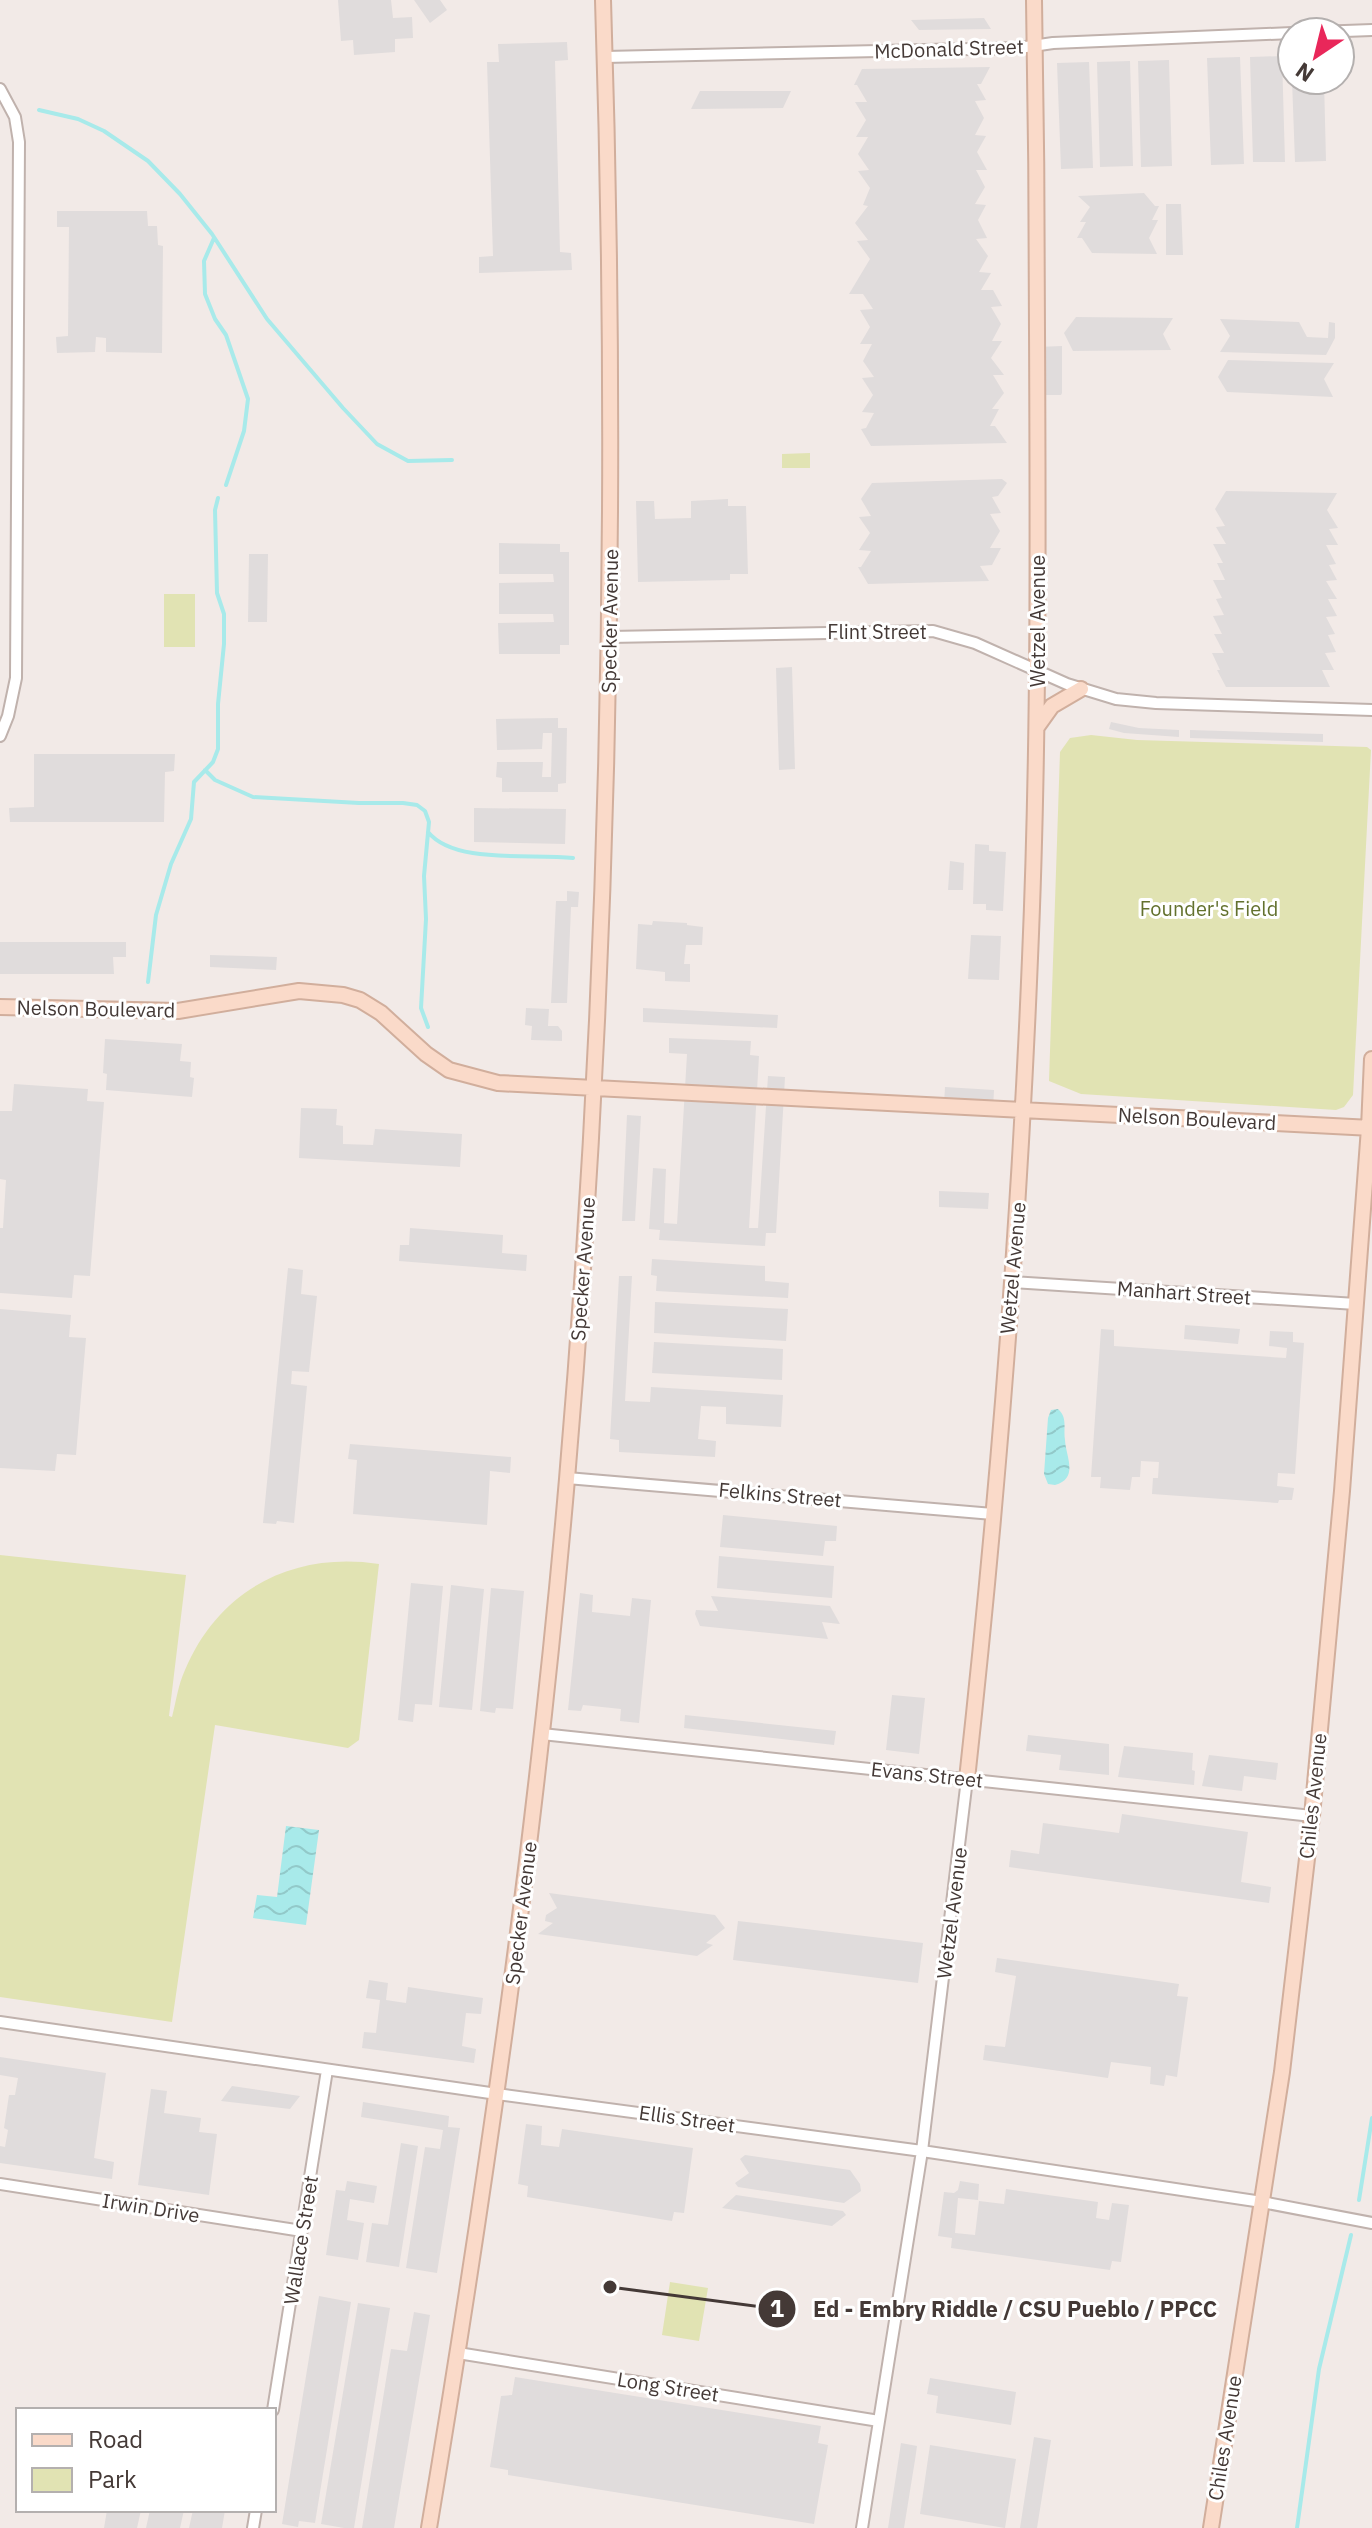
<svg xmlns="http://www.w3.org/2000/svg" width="1372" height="2528" font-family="'IBM Plex Sans',sans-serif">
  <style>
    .green { fill: #e1e3b3 }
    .parking { fill: #e0dcdc }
    .water { fill: url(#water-waves) }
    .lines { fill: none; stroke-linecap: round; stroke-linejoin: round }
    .stream { stroke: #a8eaea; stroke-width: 4 }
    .street-casing { stroke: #c0b2ad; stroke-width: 14 }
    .secondary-casing { stroke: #d1ae9c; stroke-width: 18 }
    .street { stroke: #fff; stroke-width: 10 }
    .secondary { stroke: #fadac9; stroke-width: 14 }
    .labels { text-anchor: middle; stroke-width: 6; stroke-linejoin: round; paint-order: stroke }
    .street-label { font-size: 20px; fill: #443936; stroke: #fff }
    .park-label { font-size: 20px; fill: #63712e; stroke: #fff }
    .leader { fill: none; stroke: #443936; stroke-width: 3 }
    .callout-dot { fill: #443936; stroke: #fff; stroke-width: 3 }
    .mark-label { font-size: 24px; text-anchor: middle; font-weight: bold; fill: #fff }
    .callout-label { font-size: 22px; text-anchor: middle; font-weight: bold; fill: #443936; stroke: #fff; stroke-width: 6; stroke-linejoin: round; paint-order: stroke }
  </style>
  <defs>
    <pattern id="water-waves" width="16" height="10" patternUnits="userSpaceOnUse" patternTransform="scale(2)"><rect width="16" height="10" fill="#a8eaea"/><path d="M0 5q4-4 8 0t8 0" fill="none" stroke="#92c9c9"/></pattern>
  </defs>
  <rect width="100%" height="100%" fill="#f2eae7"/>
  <path class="green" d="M810 453V468H782V454Z
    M164 594H195V647H164Z
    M1091 735 1137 740 1367 747 1371 750 1353 1095 1344 1107 1336 1110 1081 1094 1049 1081 1060 752 1070 738Z
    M0 1555 186 1575 169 1716 172 1717C176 1702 178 1685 185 1670 219 1589 294 1551 379 1564L359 1740 348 1748 215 1725 172 2022 0 1997Z
    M670 2282 708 2288 699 2341 662 2335Z"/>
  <path class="parking" d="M338 0H391L393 18 412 17 413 38 395 39V52L354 55 353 40 341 41Z
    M414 0H440L447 10 430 23Z
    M984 18 991 29 919 30 911 20Z
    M567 42 568 60 555 61 560 252 571 253 572 270 479 273V257L493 256 487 62H499L498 44Z
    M1282 56 1285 162H1253L1250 57Z
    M1240 57 1244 164 1211 165 1207 58Z
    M1169 60 1172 166 1141 167 1138 61Z
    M1130 61 1133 166 1100 167 1097 62Z
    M1089 62 1093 168 1061 169 1057 63Z
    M990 67 981 84H977L986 100 975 101 984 118 975 135 986 136 977 152 987 170H976L985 187 975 204 986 205 978 220 987 238 976 239 988 256 979 272 991 273 981 290H993L1002 306 991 307 1001 324 992 341H1002L991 358 1004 375H993L1004 393 992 409H999L990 426H995L1007 443 871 446 861 429 866 428 874 413 862 412 873 395 862 378 874 377 863 361 872 344H860L870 327 860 310 873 309 863 294H849L870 259 857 241 868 240 855 223 868 206 863 205 870 188 858 171 869 170 858 154 868 137H856L866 120 855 102H867L857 85H854L862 69Z
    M1292 80H1324L1326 161 1295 162Z
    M700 91H791L783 108 691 109Z
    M1144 193 1155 206H1159L1152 220H1158L1149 238 1157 254 1092 253 1082 238H1077L1086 222H1080L1090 207 1078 196Z
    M1166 204H1181L1183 255H1166Z
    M57 211H147L148 226H157L158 245 163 246 162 353 106 352V338L96 337 95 352 57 353 56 337 68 336 69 227H57Z
    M1076 317 1173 318 1163 334 1171 350 1073 351 1064 333Z
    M1220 319 1299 322 1307 337 1328 338 1329 322 1335 323V338L1326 355 1220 352 1230 336Z
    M1062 346V393L1061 395H1038L1037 347Z
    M1228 360 1334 363 1324 379 1333 397 1227 392 1218 377Z
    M1002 479 1007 483 998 496 992 497 1001 513 990 514 1000 531 990 548H1001L992 565 980 566 989 581 868 584 858 567H861L871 551 859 550 870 533 859 517 871 516 861 499 872 483Z
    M1226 491 1337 493 1327 510 1338 528 1329 529 1338 545H1326L1336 564 1329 565 1337 580 1326 581 1337 599H1328L1337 616 1326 617 1335 634 1328 635 1336 652 1325 653 1334 670H1322L1330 687H1226L1217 670H1220L1212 653H1224L1214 634H1222L1213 616 1224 615 1216 599 1222 598 1213 580H1225L1217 563H1223L1213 544H1226L1216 527 1225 526 1215 509Z
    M728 499V506H746L748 574H730V580L638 582 636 501H654L655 519 691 518V501Z
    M499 543 560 544V552H569V645H560V654H499L498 623 554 622 553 614H499V583L554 582 553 574H499Z
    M249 554H268L267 622H248Z
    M792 667 795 769 779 770 776 668Z
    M558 718V728H567L566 783 558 784V792H502V778L496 777 497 762H543L542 777H551L552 733H543L542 749 497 750 496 719Z
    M1111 722 1139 728 1179 730V737L1124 733 1109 729Z
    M1190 730 1323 734V742L1190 738Z
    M34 754H175L174 771 165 772 164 822H10L9 808 34 807Z
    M474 808 566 809 565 844 474 842Z
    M975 844 989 845V851L1006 852 1003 911 986 910V904H973Z
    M950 861 964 863 963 890H948Z
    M567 891 579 892 578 907H571L567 1003H551L556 901H567Z
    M653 921 687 923V925L703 927 702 945H686L684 964H690V982L665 981V972L636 969 638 924 652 925Z
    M971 935 1001 936 999 980 968 979Z
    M0 942H126V957H113L114 974H0Z
    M210 955 277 957 276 970 210 967Z
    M526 1008 549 1009 548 1026H558L562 1031V1041L531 1040 532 1026 525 1025Z
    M643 1008 778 1015 777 1028 643 1022Z
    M669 1038 751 1041 750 1055 759 1056 749 1228H758L768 1076 785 1077 776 1233H766L765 1246 659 1240 660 1230 649 1229 653 1168 666 1169 664 1223 677 1224 687 1054 669 1053Z
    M105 1039 182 1044 180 1061 191 1062 190 1077 194 1078 192 1097 106 1090 107 1074 103 1073Z
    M14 1084 88 1089 87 1101 104 1102 90 1276 74 1275 72 1298 0 1293V1228H3L6 1180 0 1179V1111H12Z
    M945 1087 994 1090 993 1108 944 1105Z
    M301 1108 337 1109 336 1125 343 1126V1144L373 1145 375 1129 462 1134 460 1167 299 1158Z
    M627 1115 641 1116 635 1221H622Z
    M939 1191 989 1193 988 1209 939 1207Z
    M410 1228 503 1235 502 1253 527 1255 526 1271 399 1261 400 1245H409Z
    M652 1259 765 1266V1281L789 1283 788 1298 656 1291 657 1276 651 1275Z
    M288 1268 303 1270 301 1294 317 1296 309 1372 292 1371 291 1384 307 1386 294 1523 277 1521 276 1524 263 1523Z
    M619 1276H632L625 1401 650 1402 651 1387 783 1395 781 1427 726 1424V1407L701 1406 698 1439 716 1441 715 1457 619 1452V1440L610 1439Z
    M655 1302 788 1309 786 1341 654 1333Z
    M0 1309 71 1315 69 1337 86 1338 76 1455 57 1454 55 1471 0 1468Z
    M1185 1325 1240 1329 1238 1344 1184 1339Z
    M1101 1329 1114 1330V1346L1286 1358 1287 1348 1269 1346 1270 1331 1293 1332V1342L1304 1343 1295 1474 1278 1473 1277 1486 1294 1488 1292 1500H1279L1278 1503 1152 1494 1153 1478H1158L1159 1462 1141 1461 1140 1477H1132L1130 1490 1100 1488 1101 1477H1091Z
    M654 1342 783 1349 782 1380 652 1373Z
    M350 1444 511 1457 510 1473 490 1471 487 1525 353 1514 357 1460 348 1459Z
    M723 1515 837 1526 836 1541H825L823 1556 720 1547Z
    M719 1556 834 1566 832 1598 717 1588Z
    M411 1583 443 1586 432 1705 415 1704 413 1722 398 1720Z
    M451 1585 484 1589 472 1710 439 1707Z
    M491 1588 524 1591 513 1709 496 1708 495 1713 480 1711Z
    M580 1593 593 1595 592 1612 630 1616 632 1598 651 1600 639 1723 620 1721 621 1709 583 1705 581 1711 568 1710Z
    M711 1596 830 1606 840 1624 822 1622 828 1639 700 1626 695 1614 696 1610 718 1611Z
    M892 1695 925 1698 919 1754 886 1750Z
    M685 1715 836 1731 834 1745 684 1728Z
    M1028 1735 1109 1744V1775L1059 1770 1061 1755 1026 1751Z
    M1124 1746 1193 1753 1192 1770 1195 1771 1194 1785 1118 1777Z
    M1209 1755 1278 1763 1276 1780 1244 1776 1242 1791 1202 1786Z
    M1122 1814 1248 1832 1241 1882 1271 1887 1269 1903 1009 1867 1011 1850 1039 1854 1043 1823 1119 1833Z
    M549 1893 715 1915 725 1928 706 1943 713 1945 697 1956 538 1934 553 1923 545 1921 546 1915 557 1908Z
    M738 1921 923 1943 918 1983 733 1960Z
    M997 1958 1179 1984 1177 1996 1188 1997 1177 2077 1166 2075 1164 2086 1150 2084 1151 2067 1111 2062 1108 2078 983 2060 985 2045 1005 2047 1016 1976 995 1972Z
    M369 1980 388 1983 386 2000 406 2003 408 1987 483 1998 481 2014 466 2013 462 2046 476 2049 474 2063 362 2048 364 2032 376 2033 380 2000 366 1998Z
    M0 2057 106 2073 94 2158 114 2162 112 2179 0 2163V2146L5 2147 8 2130 4 2128 9 2095H15L18 2078 0 2075Z
    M232 2086 300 2096 290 2109 221 2101Z
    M151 2089 167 2091 164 2113 201 2118 199 2132 217 2134 209 2195 138 2185Z
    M363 2102 449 2116 448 2127 460 2128 437 2273 406 2268 425 2147 440 2149 443 2130 361 2117Z
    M526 2124 542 2126 541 2145 559 2147 562 2129 693 2148 684 2213 674 2212 672 2221 527 2197 528 2186 518 2184Z
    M401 2143 418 2146 399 2267 366 2262 372 2223 388 2225Z
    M745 2155 850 2170 860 2184 861 2191 844 2203 738 2187 735 2183 749 2173 740 2159Z
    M347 2181 377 2186 374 2203 350 2199 347 2220 364 2223 358 2260 326 2255 336 2190 345 2191Z
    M960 2181 979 2184 978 2200 958 2198 955 2233 975 2235 979 2201 1004 2204 1006 2189 1098 2202 1096 2218 1109 2220 1112 2203 1129 2205 1121 2262 1112 2261 1110 2270 951 2248 952 2238 938 2236 944 2192 954 2193 958 2190Z
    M736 2195 843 2211 846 2215 832 2226 722 2208Z
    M319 2296 351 2302 315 2523 299 2521 298 2527 282 2524Z
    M358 2303 390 2308 354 2528H344L321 2524Z
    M414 2312 430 2315 394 2528H362L391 2349 407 2351Z
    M515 2377 821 2426 818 2443 828 2445 814 2524 508 2475V2470L490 2467 501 2396 512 2395Z
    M930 2378 1016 2392 1011 2425 936 2413 938 2396 927 2394Z
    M1034 2437 1051 2440 1037 2528H1020Z
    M901 2443 917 2446 915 2460 904 2528H888Z
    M930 2445 1016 2459 1005 2528 920 2514Z
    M107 2510H141L137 2528H104Z
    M150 2510H184L180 2528H146Z
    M193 2510H225L222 2528H189Z"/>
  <path class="water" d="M1058 1409C1068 1418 1063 1428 1065 1440 1066 1457 1079 1478 1055 1485L1048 1484 1044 1474 1048 1418 1051 1410Z
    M286 1826 319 1830 306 1925 253 1918 257 1895 277 1897Z"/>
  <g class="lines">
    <path class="stream" d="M39 110 78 119 104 131 148 161 180 194 212 234 267 319 343 408 377 444 408 461 452 460
      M214 238 204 261 205 294 215 319 226 335 248 399 244 431 226 485
      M205 770 215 780 253 797 359 803H403L417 805 425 811 429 822 424 876 426 919 421 1008 428 1027
      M428 832C455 865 531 853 573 858
      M148 982 156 915 171 864 191 819 194 782 213 762 218 749V704L224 644V614L217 593 215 510 218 498
      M1359 2200 1372 2118
      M1297 2528 1319 2369 1351 2235"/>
    <g class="street-casing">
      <path id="street" d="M1317 32 1372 30
        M605 57 1019 48 1053 43 1292 33
        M0 89 15 117 19 142 16 678 8 716 0 736
        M609 637 933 631 975 643 1067 684 1116 699 1156 703 1372 710
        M1012 1282 1356 1304
        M567 1478 993 1514
        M542 1734 1312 1816
        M0 2022 497 2094 922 2151 1262 2202 1372 2223
        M0 2184 302 2231
        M458 2353 879 2421
        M273 2410 327 2070
        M253 2528 256 2510
        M862 2528 922 2151 967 1779"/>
    </g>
    <g class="secondary-casing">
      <path id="secondary" d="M1037 727 1052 706 1081 689
        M0 1007 178 1011 299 991 343 995 360 1000 381 1013 426 1054 449 1070 498 1083 1372 1128
        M967 1779C997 1506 1019 1232 1030 958 1039 749 1038 540 1037 331 1037 221 1036 110 1034 0
        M429 2528C487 2180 537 1830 567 1479 609 987 619 493 603 0
        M1211 2528 1282 2072 1312 1816 1342 1491 1369 1128 1372 1059"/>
    </g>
    <use href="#street" class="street"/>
    <use href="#secondary" class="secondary"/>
  </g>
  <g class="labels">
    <g class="street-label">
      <text transform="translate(949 49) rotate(-2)" y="7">McDonald Street</text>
      <text transform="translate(610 621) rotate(-89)" y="7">Specker Avenue</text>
      <text transform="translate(1038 621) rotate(-90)" y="7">Wetzel Avenue</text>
      <text x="877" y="639">Flint Street</text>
      <text transform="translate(96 1009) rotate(1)" y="7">Nelson Boulevard</text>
      <text transform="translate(1197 1119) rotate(3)" y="7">Nelson Boulevard</text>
      <text transform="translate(1013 1268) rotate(-85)" y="7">Wetzel Avenue</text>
      <text transform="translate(583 1269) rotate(-86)" y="7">Specker Avenue</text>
      <text transform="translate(1184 1293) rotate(4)" y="7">Manhart Street</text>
      <text transform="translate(780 1495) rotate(5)" y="7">Felkins Street</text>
      <text transform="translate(927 1775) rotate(6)" y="7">Evans Street</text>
      <text transform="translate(1313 1796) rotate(-84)" y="7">Chiles Avenue</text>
      <text transform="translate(521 1913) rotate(-83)" y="7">Specker Avenue</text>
      <text transform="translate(952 1913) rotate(-83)" y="7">Wetzel Avenue</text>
      <text transform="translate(687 2119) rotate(8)" y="7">Ellis Street</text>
      <text transform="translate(151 2208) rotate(9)" y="7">Irwin Drive</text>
      <text transform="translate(301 2240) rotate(-81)" y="7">Wallace Street</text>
      <text transform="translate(668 2387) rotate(9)" y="7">Long Street</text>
      <text transform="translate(1225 2438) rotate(-81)" y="7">Chiles Avenue</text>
    </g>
    <g class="park-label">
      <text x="1209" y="916">Founder's Field</text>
    </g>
  </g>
  <path class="leader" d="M610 2287L777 2309"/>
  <g class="callout-dot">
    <circle cx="610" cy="2287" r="8"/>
    <circle cx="777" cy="2309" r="20"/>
  </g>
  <g class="mark-label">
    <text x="777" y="2317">1</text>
  </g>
  <g class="callout-label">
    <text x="1015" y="2317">Ed - Embry Riddle / CSU Pueblo / PPCC</text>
  </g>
  <rect x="16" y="2408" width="260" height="104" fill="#ffffff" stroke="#b4b0af" stroke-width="2"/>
  <rect x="32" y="2434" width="40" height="12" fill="#fadac9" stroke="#b4b0af" stroke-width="2"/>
  <text x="88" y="2448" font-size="24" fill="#443936">Road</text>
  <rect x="32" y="2468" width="40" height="24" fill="#e1e3b3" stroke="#b4b0af" stroke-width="2"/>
  <text x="88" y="2488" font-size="24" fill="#443936">Park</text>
  <g transform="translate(1316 56) rotate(215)"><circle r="38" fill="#ffffff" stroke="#b4b0af" stroke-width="2"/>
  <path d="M0-6L14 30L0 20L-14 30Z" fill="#e9275a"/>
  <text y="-12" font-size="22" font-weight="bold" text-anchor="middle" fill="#443936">N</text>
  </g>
</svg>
